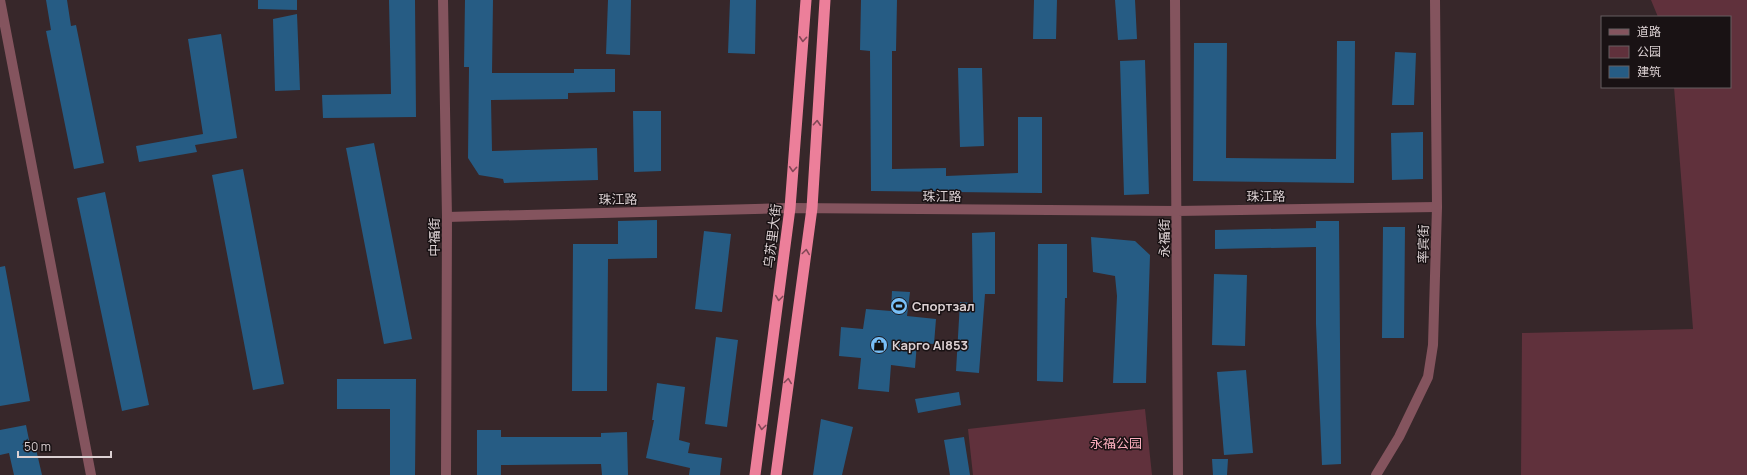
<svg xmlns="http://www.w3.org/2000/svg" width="1747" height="475" font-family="Manrope,'Noto Sans SC',sans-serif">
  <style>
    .green { fill: #60313c }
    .building { fill: #265c84 }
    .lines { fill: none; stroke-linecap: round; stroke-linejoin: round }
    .minor { stroke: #84545e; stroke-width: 10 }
    .tertiary { stroke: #84545e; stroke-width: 10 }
    .trunk { stroke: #ec7f9a; stroke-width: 11 }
    .oneway { stroke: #824857 }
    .labels { text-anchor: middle; stroke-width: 3; stroke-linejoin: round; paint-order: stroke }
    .street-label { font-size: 13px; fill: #dcd1d3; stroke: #191214 }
    .poi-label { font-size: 13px; font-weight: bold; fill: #dcd1d3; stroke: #191214; text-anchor: start }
    .park-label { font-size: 13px; fill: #fbadbd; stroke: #191214 }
  </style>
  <rect width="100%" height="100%" fill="#37272a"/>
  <path class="green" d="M1651 0H1747V475H1521L1522 333 1693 329 1674 87H1730V17H1658Z
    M1145 409 1152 475H973L968 429Z"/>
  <path class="building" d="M46 0H67L71 26 76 25 104 163 74 169 46 31 51 30Z
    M258 0H297V10L258 9Z
    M389 0H415L416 117 323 118 322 95 391 94Z
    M465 0H493L492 73H574V69H615V92L568 93V99L491 100 492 151 597 148 598 180 504 183 503 179 479 175 468 158 469 67H464Z
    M608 0H631L630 55 606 54Z
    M730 0H756L755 54 728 53Z
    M861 0H897L896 51H892V169L946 168V176L1018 173V117H1042V193L871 191 870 51 860 50Z
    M1034 0H1057L1056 39H1033Z
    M1115 0H1135L1137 39 1118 40Z
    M297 14 300 90 275 91 273 19Z
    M221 34 237 138 195 145 197 152 139 162 136 146 203 134 188 39Z
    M1337 41H1355L1354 183 1193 181 1194 43H1227L1226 158 1336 159Z
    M1395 52 1416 53 1414 105H1392Z
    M1145 60 1149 194 1124 195 1120 61Z
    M958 68H982L984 146 960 147Z
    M633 111H661V171L634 172Z
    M1423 132V179L1392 180 1391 133Z
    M374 143 412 339 384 344 346 148Z
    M243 169 284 384 253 390 212 175Z
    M105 192 149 405 122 411 77 198Z
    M657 220V258L608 259 607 391H572L573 244H618V221Z
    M1316 221H1339L1341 464 1322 465 1316 324V247L1215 249V230L1316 228Z
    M1383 227H1405L1404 338H1382Z
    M704 231 731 234 722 312 695 309Z
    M995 232V294H985L979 373 956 371 960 302 973 303 972 233Z
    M1091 237 1135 241 1150 255 1146 383H1113L1117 296 1115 276 1093 272Z
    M1038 244H1067V298H1065L1063 382 1037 381Z
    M5 266 30 401 0 406V267Z
    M1214 274 1247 275 1245 346 1212 345Z
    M892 291 910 292 907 316 936 319 934 344 917 343 915 368 891 365 889 392 858 389 861 358 839 356 841 327 863 329 866 309 891 311Z
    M716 337 738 340 727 427 705 424Z
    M1246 370 1253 453 1224 455 1217 372Z
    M337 379H416L415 475H390V409H337Z
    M657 383 685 387 679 440 690 443 688 453 722 458 720 475H689L690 468 646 458 654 420H652Z
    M959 392 961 405 918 413 915 399Z
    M821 419 853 427 842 475H813Z
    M26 425 31 450 36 449 42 475H14L9 453 0 455V430Z
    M477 430H501V437H601V433L627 432 628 475H602L601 464 501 465V475H477Z
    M964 437 970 475H950L944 440Z
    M1212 459H1228L1227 475H1213Z"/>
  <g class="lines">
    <path class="minor" d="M1175 0 1178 475
      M447 217 790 208 1177 211 1437 207"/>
    <path class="tertiary" d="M0 0 91 475
      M443 0 447 217 446 475
      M1376 475 1399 437 1428 377 1433 345 1437 207 1435 0"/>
    <path class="trunk" d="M755 475 790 208 806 0
      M776 475 812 208 825 0"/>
  </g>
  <defs><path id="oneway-chevron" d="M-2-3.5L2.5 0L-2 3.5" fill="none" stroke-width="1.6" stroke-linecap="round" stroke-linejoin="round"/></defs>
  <g class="oneway">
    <use href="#oneway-chevron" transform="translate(803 39) rotate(94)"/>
    <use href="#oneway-chevron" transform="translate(817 123) rotate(-86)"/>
    <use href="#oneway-chevron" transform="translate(793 169) rotate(94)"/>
    <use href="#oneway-chevron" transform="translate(806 252) rotate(-82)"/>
    <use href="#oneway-chevron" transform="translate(779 298) rotate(97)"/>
    <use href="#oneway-chevron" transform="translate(788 381) rotate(-82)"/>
    <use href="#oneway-chevron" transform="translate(762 427) rotate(97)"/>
  </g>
  <defs>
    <g id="stadium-disc" transform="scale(0.9)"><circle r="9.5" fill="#78bff7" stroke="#191214"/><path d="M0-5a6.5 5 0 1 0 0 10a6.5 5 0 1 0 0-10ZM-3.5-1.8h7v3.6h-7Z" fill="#111"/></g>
    <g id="shop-disc" transform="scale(0.9)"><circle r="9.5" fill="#78bff7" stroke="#191214"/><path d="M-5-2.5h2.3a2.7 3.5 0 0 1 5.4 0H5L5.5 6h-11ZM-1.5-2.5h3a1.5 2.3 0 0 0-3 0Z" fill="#111"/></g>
  </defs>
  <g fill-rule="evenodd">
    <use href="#stadium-disc" x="899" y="306"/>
    <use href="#shop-disc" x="879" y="345"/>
  </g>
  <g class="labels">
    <g class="street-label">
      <text x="942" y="201">珠江路</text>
      <text transform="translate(1266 196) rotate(-1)" y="5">珠江路</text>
      <text transform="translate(618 199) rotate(-1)" y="5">珠江路</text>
      <text transform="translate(772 236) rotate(-83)" y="5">乌苏里大街</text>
      <text transform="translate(434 237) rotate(-90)" y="5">中福街</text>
      <text transform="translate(1164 238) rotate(-90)" y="5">永福街</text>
      <text transform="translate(1423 244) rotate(-89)" y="5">率宾街</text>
    </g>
    <g class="poi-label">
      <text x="912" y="311">Спортзал</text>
      <text x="892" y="350">Карго Al853</text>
    </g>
    <g class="park-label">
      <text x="1116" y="448">永福公园</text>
    </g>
  </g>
  <rect x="1601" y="16" width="130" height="72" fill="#191214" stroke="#675e60"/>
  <rect x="1609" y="29" width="20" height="6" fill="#84545e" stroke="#675e60"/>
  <text x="1637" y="36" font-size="12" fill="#dcd1d3">道路</text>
  <rect x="1609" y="46" width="20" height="12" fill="#60313c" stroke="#675e60"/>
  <text x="1637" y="56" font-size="12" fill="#dcd1d3">公园</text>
  <rect x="1609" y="66" width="20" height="12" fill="#265c84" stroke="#675e60"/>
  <text x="1637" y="76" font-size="12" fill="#dcd1d3">建筑</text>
  <path d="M18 451v6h93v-6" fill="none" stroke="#dcd1d3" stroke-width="2"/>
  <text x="24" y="451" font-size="12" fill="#dcd1d3" stroke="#191214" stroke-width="3" paint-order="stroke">50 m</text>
</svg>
